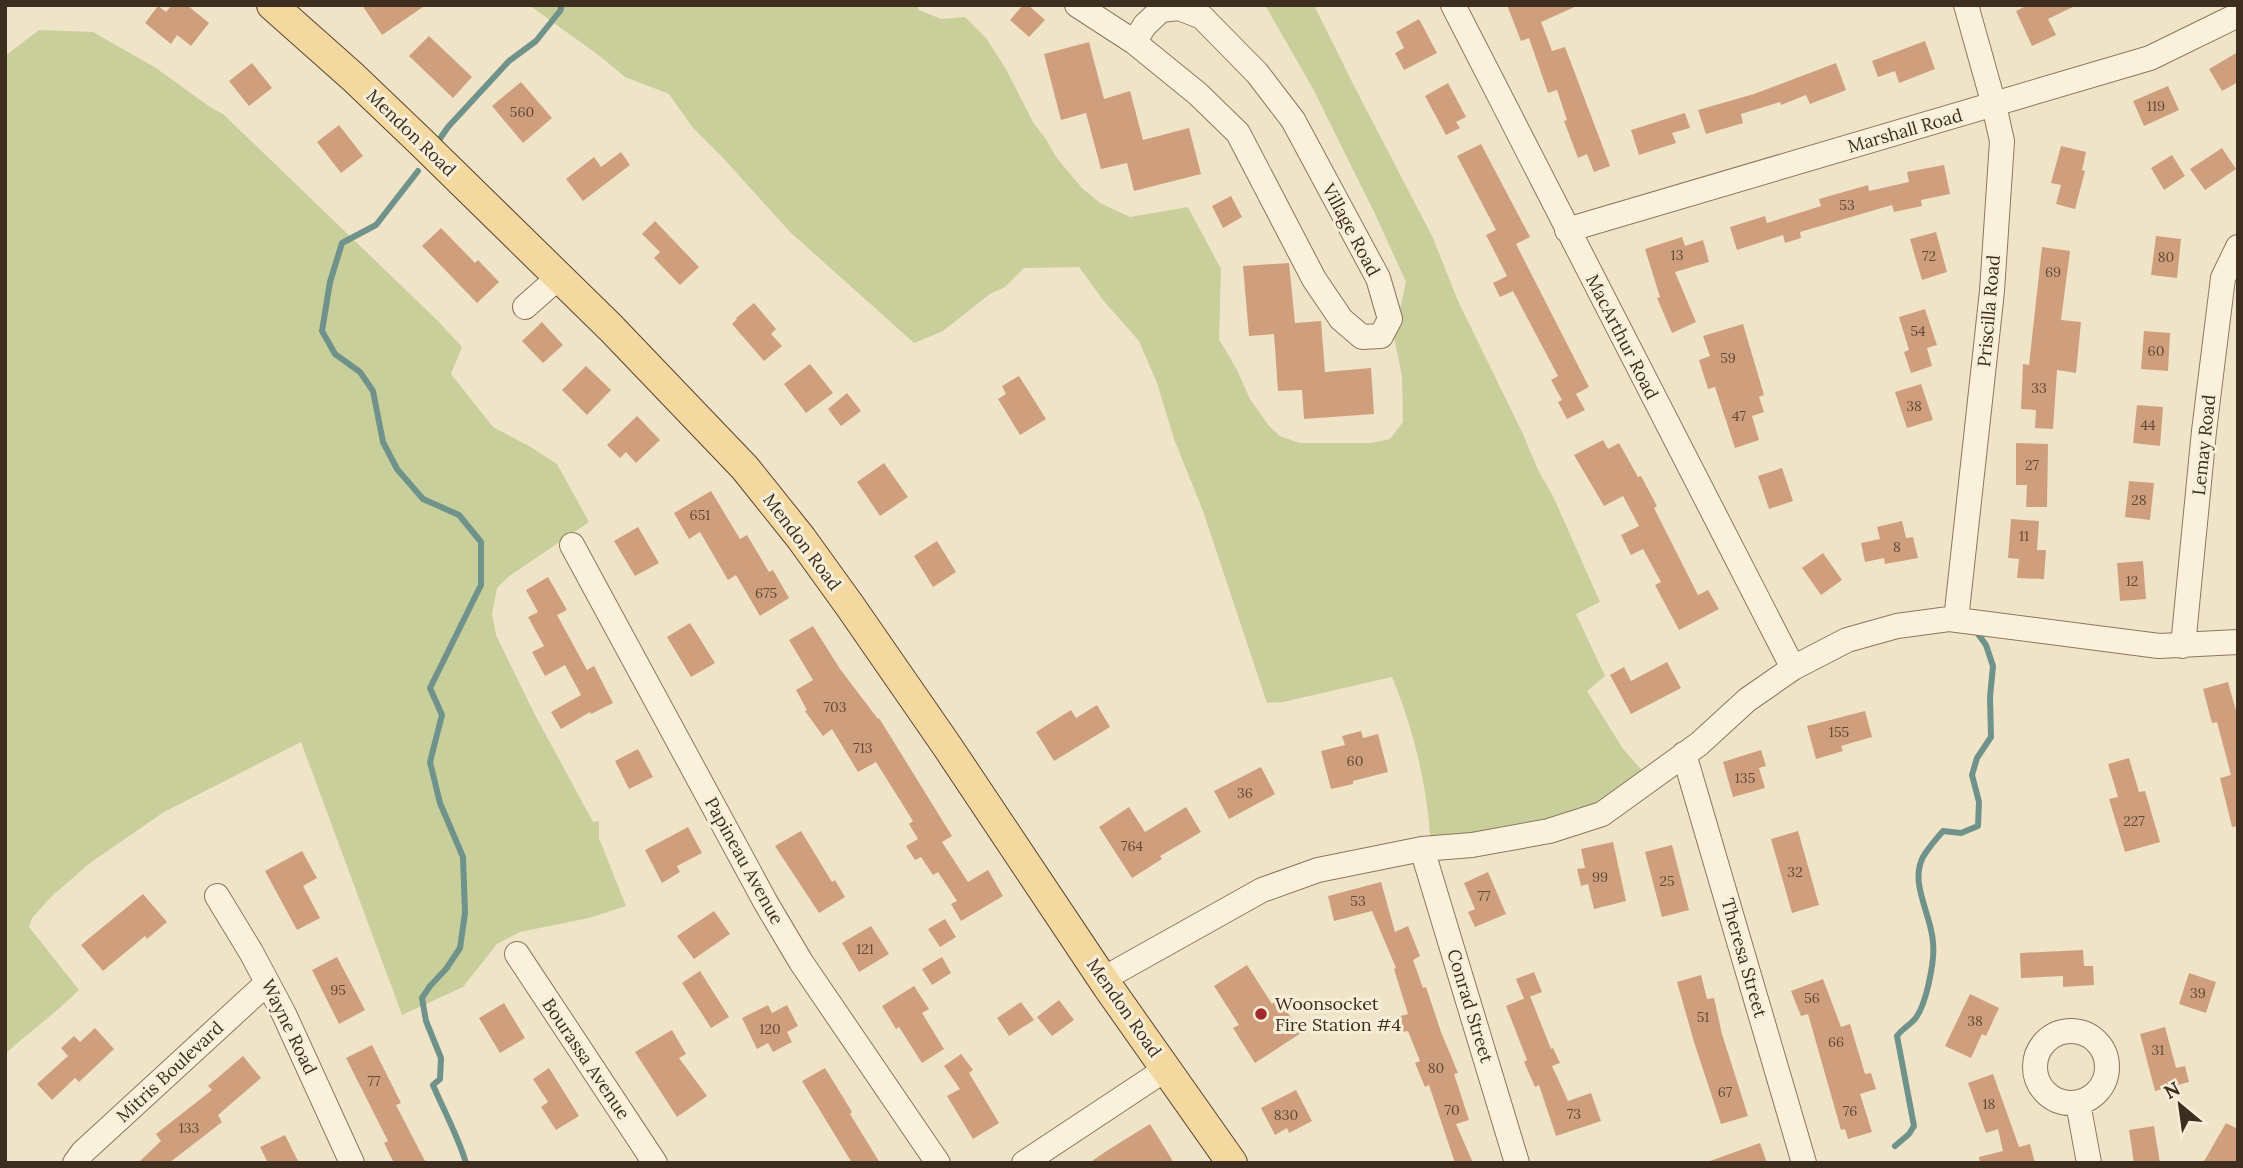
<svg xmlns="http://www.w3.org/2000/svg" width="2243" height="1168" font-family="Lora,serif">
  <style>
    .green { fill: #c9cf9b }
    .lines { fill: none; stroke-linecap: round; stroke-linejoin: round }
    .stream { stroke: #6f938a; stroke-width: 6 }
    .building { fill: #cf9f7d }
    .minor-casing { stroke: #8d765c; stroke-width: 26 }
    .major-casing { stroke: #5b4430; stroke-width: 32 }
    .minor { stroke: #faf1dc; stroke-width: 24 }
    .major { stroke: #f3d9a0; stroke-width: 30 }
    .poi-dot { fill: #9e2a2b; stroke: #f7eed8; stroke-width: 2.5 }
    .labels { text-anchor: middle; stroke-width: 6; stroke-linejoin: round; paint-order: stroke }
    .number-label { font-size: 14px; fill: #624a37 }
    .street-label { font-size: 18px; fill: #3d2e20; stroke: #f7eed8 }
    .poi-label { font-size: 18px; fill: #3d2e20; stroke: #f7eed8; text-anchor: start }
  </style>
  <rect width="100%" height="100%" fill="#f0e4c8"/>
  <path class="green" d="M529 5H916L919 10 941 19 965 17 986 38 1006 69 1034 124 1046 139 1056 157 1082 188 1100 203 1130 217 1188 207 1221 269 1219 339 1237 370 1250 399 1269 426 1280 436 1299 443H1372L1390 439 1403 422 1402 377 1394 336 1406 282 1376 216 1312 87 1265 5H1314L1351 80 1433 238 1458 301 1523 434 1538 470 1553 496 1600 602 1576 614 1605 676 1587 691 1623 749 1648 777 1593 816 1431 849C1428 789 1415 733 1392 677L1283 702 1267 703 1203 511 1174 439 1157 383 1139 341 1103 300 1079 267 1024 268 1005 287 990 294 943 331 914 343 790 232 724 159 693 128 669 94 625 77 601 57Z
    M39 30 93 32 156 68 210 107 223 114 438 321 462 347 451 374 493 427 529 446 557 464 589 522 508 577 497 588 492 614 496 635 534 713 593 822 599 821V838L626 906 589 918 520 932 497 944 463 987 402 1015 301 742 164 812 90 863 52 896 32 918 29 927 79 990C56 1013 29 1032 5 1054V56Z"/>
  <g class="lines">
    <path class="stream" d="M439 140 448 127 509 61 536 41 560 11 562 5
      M418 171 376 225 342 243 330 282 322 331 335 354 360 372 373 391 383 442 397 469 423 499 459 515 481 542V585L430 688 442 715 430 762 440 803 463 857 465 913 460 948 446 969 430 986 422 998 426 1021 441 1058 440 1079 433 1085C444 1111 458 1136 466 1163
      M1895 1146 1909 1134 1914 1126 1897 1036C1902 1029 1907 1027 1913 1021 1926 1009 1935 960 1933 943 1932 915 1909 884 1923 857 1928 848 1936 839 1943 831L1961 833 1978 826 1979 802 1972 775 1977 758 1991 737 1990 697 1993 666 1986 645 1978 634"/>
  </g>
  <path class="building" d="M172 5H187L209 23 191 46 177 35 171 44 145 23 158 6 166 12Z
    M362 5H426L382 35Z
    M1023 5H1028L1045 20 1029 37 1010 20Z
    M1507 5H1579L1541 22 1552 51 1565 47 1610 166 1594 172 1587 154 1578 158 1564 121 1567 120 1557 90 1548 93 1529 38 1521 41Z
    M2028 5H2077L2048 19 2056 35 2032 46 2016 11Z
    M1419 19 1437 53 1404 70 1395 53 1404 48 1396 32Z
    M429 36 472 77 453 98 409 56Z
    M1925 41 1935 69 1899 83 1895 71 1878 77 1872 61Z
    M1089 42 1104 99 1130 91 1143 140 1189 128 1201 174 1134 191 1127 163 1101 169 1086 113 1061 120 1044 54Z
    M2238 52V82L2222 91 2209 69Z
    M252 63 272 88 249 106 229 81Z
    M1836 63 1846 90 1810 104 1806 95 1781 105 1780 102 1741 114 1743 123 1706 134 1698 110 1754 94Z
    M521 82 552 118 523 143 492 106Z
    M1448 83 1466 117 1456 122 1460 128 1446 135 1425 96Z
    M2168 86 2179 110 2144 126 2133 101Z
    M1685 113 1690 128 1672 133 1676 143 1639 155 1631 130Z
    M339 125 363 156 341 173 317 142Z
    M1481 144 1530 237 1516 244 1589 387 1576 394 1585 410 1567 419 1558 402 1562 400 1551 380 1558 376 1513 291 1500 297 1493 283 1507 276 1486 235 1496 230 1457 156Z
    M2061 146 2086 152 2082 170 2085 171 2075 209 2056 204 2061 185 2051 183Z
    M2222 148 2236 169 2205 190 2190 169Z
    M621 152 630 165 583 201 566 179 594 157 601 167Z
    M2172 155 2185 176 2164 190 2151 168Z
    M1944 165 1950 194 1921 200 1922 206 1894 212 1892 205 1800 232 1801 238 1785 243 1783 235 1737 250 1730 227 1765 216 1767 223 1821 206 1819 199 1868 185 1869 191 1909 182 1907 172Z
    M1231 196 1242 217 1223 228 1212 206Z
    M655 221 699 267 680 285 654 258 660 252 642 234Z
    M441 228 475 263 478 260 499 282 477 303 422 246Z
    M1936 232 1947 272 1922 280 1910 239Z
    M2156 236 2181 239 2177 278 2151 275Z
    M1682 237 1685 246 1703 240 1709 262 1675 272 1696 322 1672 333 1657 298 1660 297 1645 249Z
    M2042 247 2070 251 2061 320 2081 322 2076 373 2057 370 2053 429 2035 428 2036 410 2021 409 2023 364 2029 365Z
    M1289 263 1295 323 1321 321 1325 372 1371 368 1374 414 1304 419 1302 390 1278 391 1274 334 1249 336 1243 266Z
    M754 303 776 329 771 334 782 346 764 361 732 324 737 319 736 318Z
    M1925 309 1937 345 1927 348 1932 366 1911 373 1904 352 1909 350 1899 317Z
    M542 322 563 345 543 363 522 341Z
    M1743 324 1764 395 1759 397 1764 412 1752 416 1759 440 1735 448 1715 387 1708 389 1699 360 1710 356 1703 336Z
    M2144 331 2170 333 2168 371 2141 369Z
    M810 364 833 393 806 413 784 384Z
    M586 366 611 390 587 415 562 390Z
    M1019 376 1046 419 1020 435 998 399 1006 394 1002 386Z
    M1921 384 1933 420 1907 428 1895 392Z
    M847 393 861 411 841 426 828 409Z
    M2137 405 2163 407 2160 446 2133 443Z
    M637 416 660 440 636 463 626 452 620 458 607 445Z
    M1603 440 1608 449 1619 443 1638 477 1641 476 1657 506 1654 508 1698 595 1708 590 1719 609 1679 630 1655 585 1661 582 1643 549 1631 555 1621 535 1639 526 1623 496 1604 506 1574 455Z
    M2016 443 2048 444 2047 507H2026L2027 485H2016Z
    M884 463 908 497 880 516 857 482Z
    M1782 468 1793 501 1769 509 1758 476Z
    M2129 481 2154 483 2150 520 2125 517Z
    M711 491 740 539 747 535 769 572 773 570 789 598 760 616 736 575 728 580 700 532 689 539 674 513Z
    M2011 519 2039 521 2037 550H2046L2044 579 2017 578 2019 559 2008 558Z
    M1902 521 1906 538 1913 537 1918 558 1885 564 1884 558 1865 562 1861 543 1880 539 1877 527Z
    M638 527 659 563 635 576 614 541Z
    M937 541 956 572 933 587 914 556Z
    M1823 553 1842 580 1821 595 1802 568Z
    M2143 561 2146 599 2120 601 2117 563Z
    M548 577 567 610 557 615 587 670 594 666 613 703 591 714 590 712 561 729 551 712 581 695 565 665 545 676 532 652 544 646 528 617 538 612 526 590Z
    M690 623 715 663 691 677 667 637Z
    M813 626 840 669 878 719 879 718 952 836 942 842 968 882 988 870 1003 896 961 921 951 904 957 901 938 872 933 875 921 857 915 860 906 846 918 839 909 824 913 821 876 762 858 772 832 729 823 736 805 711 807 710 796 690 813 680 789 640Z
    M1667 662 1681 688 1631 714 1610 675 1624 667 1631 681Z
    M2228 682 2238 718V826L2232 827 2220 778 2231 775 2217 722 2212 723 2203 689Z
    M1097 705 1110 727 1054 761 1036 732 1071 710 1076 718Z
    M1865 711 1872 737 1841 746 1843 751 1816 759 1807 726Z
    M1361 731 1363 738 1378 734 1388 772 1353 781V784L1331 789 1321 751 1345 745 1342 736Z
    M638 749 653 777 629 789 615 761Z
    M1761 750 1766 766 1759 768 1765 788 1733 797 1723 762Z
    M2129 758 2139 792 2145 791 2160 842 2125 852 2109 799 2118 797 2108 764Z
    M1261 767 1275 794 1229 819 1214 791Z
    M1129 807 1145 832 1186 807 1201 832 1160 856 1162 859 1132 878 1099 827Z
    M688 827 702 853 677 866 680 872 662 883 645 850Z
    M801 831 832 882 835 880 845 897 819 913 775 846Z
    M1798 831 1819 905 1792 913 1771 839Z
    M1613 842 1626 901 1594 909 1588 884 1581 886 1577 869 1585 868 1581 849Z
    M1672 845 1689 910 1662 917 1645 852Z
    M302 851 317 878 303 886 320 918 297 930 265 871Z
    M1488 872 1506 914 1475 927 1468 912 1475 909 1464 883Z
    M1381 882 1395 932 1408 926 1420 956 1413 960 1423 988 1426 987 1441 1032 1458 1073 1454 1074 1469 1120 1456 1124 1473 1163H1455L1429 1085 1425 1087 1415 1063 1420 1061 1408 1031 1402 1032 1397 1017 1408 1014 1394 969 1396 968 1372 911 1334 921 1328 896Z
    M143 894 167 922 147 939 145 936 103 971 81 945Z
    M714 911 730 934 694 959 677 936Z
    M945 919 956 937 940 947 928 929Z
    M871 926 889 954 859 972 842 943Z
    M2083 950 2084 966H2093L2094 985 2063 987V976L2021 978 2020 953Z
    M337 957 365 1010 339 1024 312 970Z
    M942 957 951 973 932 985 922 969Z
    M1247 965 1272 1004 1279 999 1301 1033 1255 1063 1233 1028 1239 1025 1214 986Z
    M700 971 729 1017 711 1028 682 983Z
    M1534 972 1542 992 1524 999 1516 979Z
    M2189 973 2216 982 2206 1013 2179 1004Z
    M1701 975 1707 999 1714 998 1722 1034 1748 1116 1721 1124 1694 1042 1677 982Z
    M1823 979 1841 1027 1850 1024 1865 1074 1871 1073 1876 1089 1860 1094 1872 1132 1848 1139 1845 1129 1841 1130 1808 1014 1801 1016 1791 991Z
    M914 986 929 1009 922 1013 944 1049 922 1063 899 1027 896 1029 882 1006Z
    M1970 994 1999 1008 1986 1036 1982 1034 1971 1058 1945 1046Z
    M1530 996 1551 1049 1553 1048 1560 1063 1552 1066 1568 1101 1591 1093 1601 1121 1556 1136 1539 1085 1535 1087 1524 1062 1527 1060 1506 1006Z
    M1059 1000 1074 1020 1052 1036 1037 1017Z
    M1021 1002 1034 1020 1009 1036 997 1018Z
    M504 1003 525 1038 500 1053 479 1018Z
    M768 1005 772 1013 787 1005 798 1026 787 1032 792 1042 773 1052 768 1043 757 1049 742 1018Z
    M2165 1027 2176 1068 2185 1066 2189 1082 2155 1091 2140 1034Z
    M95 1028 114 1049 79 1082 75 1078 52 1100 37 1084 68 1056 61 1048 74 1036 80 1042Z
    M672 1030 686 1054 679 1058 707 1096 677 1117 635 1052Z
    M372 1045 401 1103 396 1105 426 1163H394L384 1143 388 1141 346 1058Z
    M961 1054 973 1070 969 1073 999 1123 973 1139 947 1096 960 1089 944 1066Z
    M243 1056 261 1078 218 1115 222 1122 169 1163H138L161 1141 156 1134 212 1090 208 1086Z
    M549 1068 579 1116 556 1130 541 1107 548 1102 533 1079Z
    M825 1068 852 1112 850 1114 880 1163H852L802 1081Z
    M1993 1074 2019 1147 2030 1144 2035 1163H1980L1979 1157 2003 1151 1998 1129 1986 1133 1968 1083Z
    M1296 1090 1312 1121 1289 1133 1287 1128 1275 1135 1261 1108Z
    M2226 1123 2238 1129V1163H2203Z
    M1150 1124 1174 1163H1089L1108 1150Z
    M2154 1126 2160 1163H2134L2129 1130Z
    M285 1135 299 1163H268L260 1147Z
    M1760 1143 1767 1163H1711L1710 1161Z"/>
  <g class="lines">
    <g class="minor-casing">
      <path id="minor" d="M1077 5 1134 42
        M1453 5 1793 668
        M1179 8 1202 17 1257 73 1293 120 1378 278 1390 319 1381 336 1362 337 1341 319 1314 279 1238 133 1198 94 1134 42 1145 25 1161 10Z
        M1567 230 2150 58 2238 15
        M525 307 559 277
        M572 545 766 903 801 962 938 1163
        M1956 620 1992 291 2002 141 1994 105 1966 5
        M2183 646 2204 431 2223 278 2238 247
        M1684 754 1804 1163
        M1422 849 1517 1163
        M217 896 251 952 284 1014 352 1163
        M517 954 655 1163
        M1103 979 1262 890 1318 870 1422 849 1472 845 1549 831 1602 814 1699 744 1747 700 1793 668 1847 640 1897 626 1949 619 2159 646 2238 642
        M2035 1067a36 36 0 1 1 72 0a36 36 0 1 1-72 0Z
        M2078 1103 2089 1163
        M75 1163 83 1152 267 983
        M1024 1163 1166 1069"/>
    </g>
    <g class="major-casing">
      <path id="major" d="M272 5 353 77 421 142 611 328 745 468 801 538 850 606 947 746 1108 987 1232 1163"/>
    </g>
    <use href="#minor" class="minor"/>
    <use href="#major" class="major"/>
  </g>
  <circle class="poi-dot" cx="1261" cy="1014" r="7"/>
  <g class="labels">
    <g class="number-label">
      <text x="2156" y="111">119</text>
      <text x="522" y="117">560</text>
      <text x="1847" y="210">53</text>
      <text x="1677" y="260">13</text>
      <text x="1929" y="261">72</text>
      <text x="2166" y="262">80</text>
      <text x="2053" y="277">69</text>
      <text x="1918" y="336">54</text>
      <text x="2156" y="356">60</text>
      <text x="1728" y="363">59</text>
      <text x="2039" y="393">33</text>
      <text x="1914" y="411">38</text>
      <text x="1739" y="421">47</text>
      <text x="2148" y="430">44</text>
      <text x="2032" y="470">27</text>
      <text x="2139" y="505">28</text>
      <text x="700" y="520">651</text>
      <text x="2024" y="541">11</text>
      <text x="1897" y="552">8</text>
      <text x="2132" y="586">12</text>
      <text x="766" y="598">675</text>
      <text x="835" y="712">703</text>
      <text x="1839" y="737">155</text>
      <text x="863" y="753">713</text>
      <text x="1355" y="766">60</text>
      <text x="1745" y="783">135</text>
      <text x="1245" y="798">36</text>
      <text x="2134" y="826">227</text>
      <text x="1132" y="851">764</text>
      <text x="1795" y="877">32</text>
      <text x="1600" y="882">99</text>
      <text x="1667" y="886">25</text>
      <text x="1484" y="901">77</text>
      <text x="1358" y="906">53</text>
      <text x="865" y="954">121</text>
      <text x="338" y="995">95</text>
      <text x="2198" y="998">39</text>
      <text x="1812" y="1003">56</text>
      <text x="1703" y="1022">51</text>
      <text x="1975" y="1026">38</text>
      <text x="770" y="1034">120</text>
      <text x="1836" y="1047">66</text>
      <text x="2158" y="1055">31</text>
      <text x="1436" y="1073">80</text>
      <text x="374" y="1086">77</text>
      <text x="1725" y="1097">67</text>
      <text x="1989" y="1109">18</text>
      <text x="1452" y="1115">70</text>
      <text x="1850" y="1116">76</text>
      <text x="1574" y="1119">73</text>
      <text x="1286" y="1120">830</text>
      <text x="189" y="1133">133</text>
    </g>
    <g class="street-label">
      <text transform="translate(1905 131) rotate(-16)" y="6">Marshall Road</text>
      <text transform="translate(411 133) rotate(44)" y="6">Mendon Road</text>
      <text transform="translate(1351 230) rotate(62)" y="6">Village Road</text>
      <text transform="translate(1989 311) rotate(-85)" y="6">Priscilla Road</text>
      <text transform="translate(1622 337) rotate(63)" y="6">MacArthur Road</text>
      <text transform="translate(2204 445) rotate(-84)" y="6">Lemay Road</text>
      <text transform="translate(802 542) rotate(53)" y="6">Mendon Road</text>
      <text transform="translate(744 861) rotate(61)" y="6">Papineau Avenue</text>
      <text transform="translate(1744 958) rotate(74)" y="6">Theresa Street</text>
      <text transform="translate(1470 1006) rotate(73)" y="6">Conrad Street</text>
      <text transform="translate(1124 1008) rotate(55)" y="6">Mendon Road</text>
      <text transform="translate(289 1027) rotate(64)" y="6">Wayne Road</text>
      <text transform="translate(586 1059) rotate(56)" y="6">Bourassa Avenue</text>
      <text transform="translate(170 1072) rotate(-43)" y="6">Mitris Boulevard</text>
    </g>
    <g class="poi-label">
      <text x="1275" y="1010">Woonsocket<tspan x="1275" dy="21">Fire Station #4</tspan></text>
    </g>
  </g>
  <rect width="2243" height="1168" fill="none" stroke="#3d2e20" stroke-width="14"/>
  <g transform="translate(2180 1105) rotate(331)" stroke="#f7eed8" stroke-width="5" paint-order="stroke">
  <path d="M0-5L12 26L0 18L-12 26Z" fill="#3d2e20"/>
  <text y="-10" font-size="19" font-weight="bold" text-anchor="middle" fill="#3d2e20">N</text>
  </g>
</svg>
